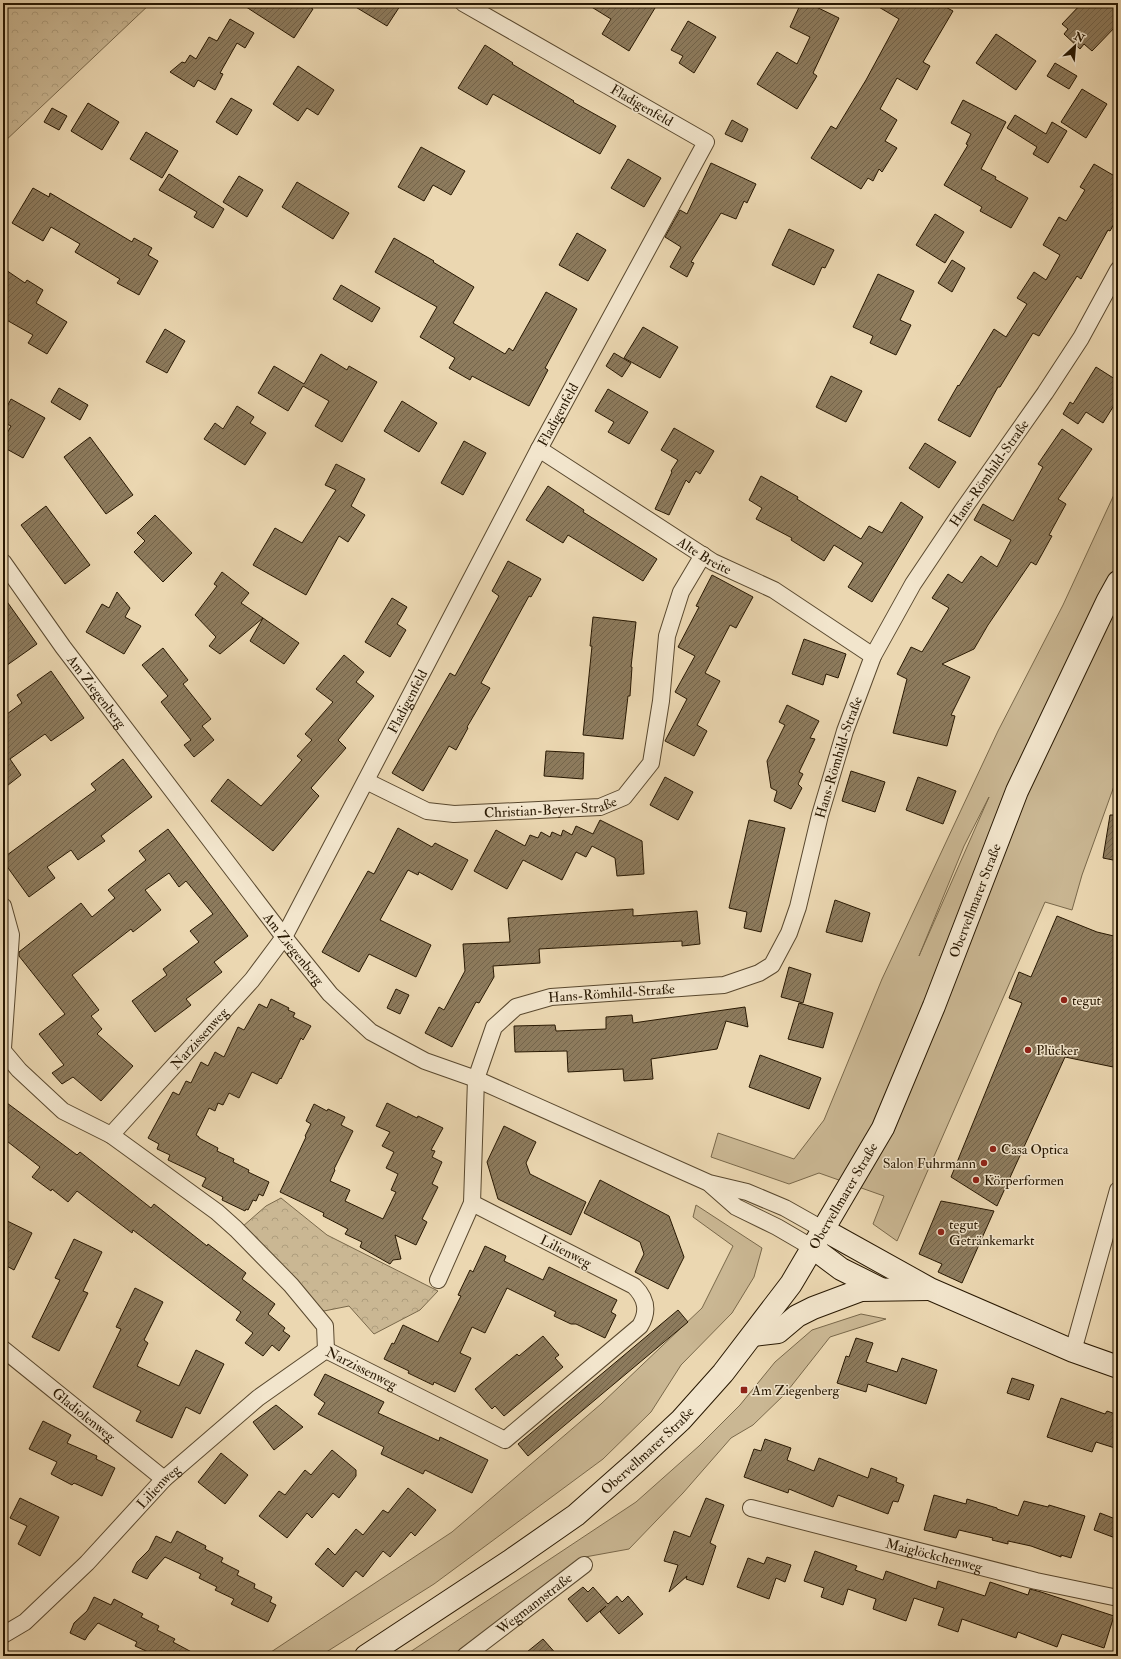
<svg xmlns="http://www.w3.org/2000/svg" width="1121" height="1659" font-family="'IM FELL Double Pica',serif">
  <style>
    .green { fill: #cab793; stroke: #79684a; fill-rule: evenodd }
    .forest { fill: url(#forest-crowns); stroke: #79684a }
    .building { fill: url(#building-hatch); stroke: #281802 }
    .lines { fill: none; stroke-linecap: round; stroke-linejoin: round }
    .street-casing { stroke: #59482e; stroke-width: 18 }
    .secondary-casing { stroke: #281802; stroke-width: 24 }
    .street { stroke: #f2e5cc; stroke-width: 16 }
    .secondary { stroke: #f2e5cc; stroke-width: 22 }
    .poi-dot { fill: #8f2418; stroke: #f2e5cc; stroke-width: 1.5 }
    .labels { text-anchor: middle; stroke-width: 3; stroke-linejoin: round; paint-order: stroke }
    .street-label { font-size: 14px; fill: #281802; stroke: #f2e5cc }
    .poi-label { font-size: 14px; fill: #281802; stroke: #f2e5cc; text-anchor: start }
  </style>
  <defs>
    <pattern id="forest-crowns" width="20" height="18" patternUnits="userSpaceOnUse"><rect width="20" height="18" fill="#cab793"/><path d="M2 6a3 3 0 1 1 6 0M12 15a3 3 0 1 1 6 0" fill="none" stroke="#ae9d7d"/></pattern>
    <pattern id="building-hatch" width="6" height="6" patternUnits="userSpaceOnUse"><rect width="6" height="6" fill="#8d7b5d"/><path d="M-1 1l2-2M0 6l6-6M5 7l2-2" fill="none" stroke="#73644b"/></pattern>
  </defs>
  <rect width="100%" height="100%" fill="#ebd7b1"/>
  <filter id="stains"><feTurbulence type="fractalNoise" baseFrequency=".005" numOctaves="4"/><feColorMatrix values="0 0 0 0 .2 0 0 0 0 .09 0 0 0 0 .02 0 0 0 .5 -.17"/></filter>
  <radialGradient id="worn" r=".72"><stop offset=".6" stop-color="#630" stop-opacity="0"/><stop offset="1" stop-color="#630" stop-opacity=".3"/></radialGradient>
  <path class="green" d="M1118 486V775L1082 875 1072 910 1045 902 897 1241 873 1224 884 1196 819 1173 789 1184 711 1157 718 1133 794 1159 824 1120 882 979 998 731 1063 605ZM989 797 919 956 964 846Z
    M696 1205 762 1248 754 1277 732 1313 681 1365 651 1412 603 1459 434 1584 320 1656H265L452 1532 601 1404 702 1308 733 1246 693 1217Z
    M861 1314 886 1319 830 1337 785 1394 753 1425 731 1438 683 1493 629 1549 585 1557 457 1656H404L636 1502 699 1446 740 1405 775 1362 812 1330Z"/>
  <path class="forest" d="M3 3H151L3 143Z
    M281 1198 327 1235 438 1291 420 1310 374 1334 349 1306 324 1311 305 1294 242 1227 266 1206Z"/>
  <path class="building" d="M240 3H303L313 9 294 38Z
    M349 3H402L387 26Z
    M585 3H658L629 51 602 34 611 19Z
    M801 3H808L839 18 813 73 817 76 797 109 757 84 777 52 797 64 810 37 790 27Z
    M872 3H938L953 11 923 62 930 66 917 90 897 78 880 109 897 120 885 141 897 148 882 172 879 169 873 181 868 178 861 189 811 158 831 126 836 129 866 80 899 19Z
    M1082 3H1109L1118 12V24L1092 51 1084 44 1080 49 1064 34 1068 29 1062 24Z
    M230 19 254 33 245 48 237 43 220 73 223 74 215 90 198 80 194 87 170 72 182 62 185 63 190 55 196 59 209 37 217 41Z
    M688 21 716 37 694 73 679 63 683 56 671 50Z
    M996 34 1036 61 1016 90 976 63Z
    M485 45 513 63 512 64 574 101 573 102 616 126 600 154 493 94 487 105 458 88Z
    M1055 63 1077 76 1069 89 1047 76Z
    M298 66 334 90 318 115 307 108 298 121 273 104Z
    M1082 89 1107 104 1086 138 1061 122Z
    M231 98 252 110 237 135 216 122Z
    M963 100 1006 122 981 169 996 177 995 179 1028 198 1011 228 980 211 982 207 944 185 968 145 966 144 971 134 951 123Z
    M88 103 119 122 102 150 71 131Z
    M52 108 67 116 59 130 44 122Z
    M1015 115 1046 134 1052 122 1067 131 1048 163 1033 154 1037 147 1007 128Z
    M732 120 748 129 742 142 725 134Z
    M146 132 178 151 162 178 130 159Z
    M421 147 465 171 451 195 433 185 424 201 398 187Z
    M628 159 661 178 644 207 611 188Z
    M711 163 756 184 747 203 744 201 736 219 721 213 691 262 694 263 687 277 670 267 681 247 665 237 680 210 687 214Z
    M1094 164 1118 178V217L1110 231 1108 230 1081 279 1077 276 1039 336 1033 333 1000 387H998L970 437 938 420 958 385 959 386 994 329 1006 337 1027 304 1017 298 1034 272 1046 280 1060 255 1043 245 1059 217 1066 221 1085 190 1080 187Z
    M169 174 224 209 213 228 194 217 197 212 159 190Z
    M239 176 263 190 247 217 223 202Z
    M297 182 349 213 333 239 282 207Z
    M33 188 49 197 50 193 132 242 134 238 152 248 148 255 158 261 139 295 117 283 120 279 75 252 80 244 51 227 43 241 12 223Z
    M935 214 964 232 945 263 916 245Z
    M789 229 834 250 825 268 822 267 814 285 772 265Z
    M577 233 606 250 588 281 559 265Z
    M394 238 434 261 433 262 474 287 453 323 505 354 509 348 513 351 546 292 577 309 545 368 548 370 529 406 472 376 470 380 449 368 455 358 420 337 437 307 375 272Z
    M952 260 965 268 952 292 938 283Z
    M3 268 25 283 27 280 43 290 36 303 67 322 47 354 28 343 33 335 3 318Z
    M878 274 914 291 900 320 911 325 896 355 870 343 873 336 853 327Z
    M341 285 380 308 372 322 333 299Z
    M643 327 678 347 660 378 624 358Z
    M165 329 185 341 167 373 146 362Z
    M614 353 631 363 622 377 606 366Z
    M321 354 347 370 349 366 377 382 342 442 315 426 329 401 303 386 288 411 258 393 274 366 304 384Z
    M1096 367 1118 381V399L1103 423 1086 412 1078 424 1063 414 1070 402 1073 404Z
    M831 376 862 391 846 422 816 407Z
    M59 388 88 405 80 420 51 402Z
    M608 389 648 412 629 444 608 432 614 422 595 411Z
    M11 399 45 418 23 458 3 447V441L11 426 3 422V414Z
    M402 401 437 423 419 452 384 431Z
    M237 406 254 417 250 423 266 433 245 465 204 439 215 423 223 429Z
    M674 428 714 451 700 474 696 471 689 483 686 480 669 515 655 509 672 472 671 471 678 460 661 450Z
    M1062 429 1092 449 1058 499 1066 504 1049 535 1052 536 1036 565 1031 562 988 625 974 649 942 664 970 677 951 715 955 716 947 746 893 733 907 679 897 674 911 647 922 652 949 608 932 598 948 574 962 583 981 556 997 567 1011 540 974 520 983 504 1013 521 1043 467 1038 464Z
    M90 437 133 495 106 514 64 457Z
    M464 441 486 453 463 495 441 483Z
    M925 443 956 462 939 488 909 468Z
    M336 464 365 479 351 506 365 515 348 542 339 536 306 595 253 565 275 528 302 543 336 490 325 485Z
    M761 476 798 497 797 499 861 539 869 526 882 533 901 502 923 517 872 602 848 587 863 563 834 545 824 561 791 540 792 538 756 519 762 508 749 500Z
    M548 486 584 510 583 512 657 559 643 581 568 535 563 543 526 520Z
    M46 506 90 565 65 584 21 525Z
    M155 515 192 553 163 582 134 552 145 541 137 533Z
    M508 561 541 579 531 597 529 596 481 683 490 688 467 727 468 728 456 750 449 746 423 791 392 773 450 673 455 676 499 596 492 591Z
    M222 572 249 593 241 603 263 618 220 654 209 646 216 637 195 615 217 586 214 584Z
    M712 575 753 597 736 628 730 625 705 673 720 681 697 725 707 731 694 756 665 741 687 699 675 692 695 656 678 647 699 607 696 606Z
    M117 592 130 608 125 617 141 626 124 654 86 632 102 604 109 608Z
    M3 596 37 644 3 668Z
    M392 598 407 607 397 624 406 630 390 657 365 642Z
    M593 617 636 622 631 667H632L630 696H628L623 739 583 735 592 646H590Z
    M263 618 299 643 284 664 250 641Z
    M804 639 846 654 838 678 826 674 823 685 792 674Z
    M163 648 188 680 183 684 211 719 202 726 214 740 194 757 184 745 191 740 161 702 168 696 142 665Z
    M344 655 364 672 356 682 374 696 338 740 346 748 311 788 319 796 273 851 211 801 228 779 261 806 302 760 297 756 312 740 305 734 333 702 316 689Z
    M51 671 84 718 51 741 45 734 10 759 21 775 3 789V717L22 703 17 695Z
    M787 705 819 721 810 738 815 739 799 772 803 774 798 784 802 788 791 809 774 801 777 791 771 788 767 761 785 725 779 722Z
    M546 751 584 753 583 779 544 776Z
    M123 759 152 797 101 836 105 841 78 860 71 850 47 867 55 878 29 897 3 861V858L96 790 91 784Z
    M851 771 885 782 875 812 842 801Z
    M665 777 693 792 678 820 650 805Z
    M918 777 956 791 943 824 906 810Z
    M1110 815H1118V861L1103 858Z
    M600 820 642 841 644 874 617 876 615 858 592 846 586 857 576 852 562 880 523 860 507 889 474 871 496 830 525 846 530 835 538 838 541 832 550 837 552 832 561 836 563 830 572 835 576 826 593 834Z
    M749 820 785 828 761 932 744 928 747 912 729 908Z
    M398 828 432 847 435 843 468 860 452 890 419 872 418 875 408 870 380 920 431 945 416 977 369 954 359 972 322 952 368 871 374 874Z
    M168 829 248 936 214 962 222 972 186 999 191 1005 155 1032 132 1001 167 975 163 969 199 942 190 931 213 914 186 881 179 887 169 873 145 890 161 910 133 932 131 929 72 975 99 1010 91 1016 102 1029 97 1034 133 1066 101 1101 73 1077 62 1084 52 1073 64 1065 39 1034 65 1014 19 956V952L81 903 92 917 115 898 108 890 146 860 139 851Z
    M835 900 870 913 862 942 826 932Z
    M633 909V916L697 911 700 944 682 946V941L539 949 540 963 493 966 494 977 479 1003 476 1002 452 1047 425 1033 439 1007 444 1010 465 971 463 944 510 942 508 918Z
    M1057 916 1097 932 1118 937V1068L1065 1057 997 1206 951 1177 1022 1003 1009 998 1019 972 1031 977Z
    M789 967 811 974 803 1003 781 997Z
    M396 989 409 995 400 1014 387 1008Z
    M271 999 289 1008 288 1010 295 1013 293 1017 311 1026 303 1040 301 1038 281 1079 280 1078 277 1084 252 1072 239 1098 229 1093 223 1105 218 1103 215 1111 209 1108 196 1135 199 1137V1138L218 1148 217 1151 234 1159 233 1162 249 1170 248 1172 269 1182 263 1196 259 1194 256 1201 253 1200 248 1210 246 1209 245 1211 222 1200 223 1197 202 1186 206 1178 168 1160 170 1155 157 1149 159 1144 148 1138 173 1092 179 1095 186 1081 191 1083 201 1062 208 1066 215 1052 224 1057 238 1027 244 1030 259 1004 267 1008Z
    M799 1003 833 1013 823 1048 788 1039Z
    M745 1007 748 1027 726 1021 717 1049 651 1059 653 1079 624 1081 623 1069 568 1072 567 1051 515 1052 514 1026 555 1025 556 1031 606 1029V1017L632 1015 633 1023Z
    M760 1055 821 1078 809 1109 749 1087Z
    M3 1100 77 1155 80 1152 151 1208 154 1204 207 1246 208 1244 246 1273 242 1279 275 1304 268 1314 285 1328 283 1331 290 1336 279 1351 272 1345 263 1356 245 1343 253 1333 236 1320 241 1312 133 1230 132 1233 77 1191 68 1202 52 1189 51 1191 32 1177 40 1167 3 1138Z
    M387 1103 417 1118 418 1116 443 1128 431 1150 435 1151 432 1157 442 1162 432 1184 438 1187 422 1219 427 1222 416 1245 395 1235 401 1259 393 1260 390 1264 360 1247 362 1242 345 1234 348 1229 323 1216 324 1213 280 1192 306 1137 305 1136 311 1124 306 1121 314 1104 327 1111 328 1109 345 1117 341 1125 353 1131 334 1169 335 1170 330 1181 350 1190 345 1201 383 1219 396 1192 391 1190 398 1174 386 1168 394 1152 382 1146 390 1132 376 1126Z
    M504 1126 536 1142 526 1163 530 1174 586 1202 571 1235 498 1199 487 1162Z
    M600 1180 669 1216 684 1257 668 1289 635 1272 644 1254 640 1242 584 1213Z
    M941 1201 994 1211 962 1283 938 1272 942 1264 919 1254Z
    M3 1219 32 1233 14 1270 3 1264Z
    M74 1239 102 1252 83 1291 88 1293 59 1351 32 1337 60 1280 55 1278Z
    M485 1246 506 1256 504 1261 543 1280 549 1267 617 1300 611 1312 616 1315 605 1338 576 1324H571L554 1316 556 1312 507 1288 485 1333 472 1327 460 1353 471 1358 455 1392 434 1382 433 1385 408 1373 409 1371 384 1359 392 1343 394 1344 403 1325 438 1342 461 1296 458 1295 470 1270 473 1272Z
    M135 1288 163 1302 144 1340 148 1343 137 1366 179 1386 196 1350 224 1364 200 1414 186 1407 172 1438 136 1421 141 1411 93 1387 121 1329 116 1327Z
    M678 1310 688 1322 528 1456 518 1444Z
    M543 1336 559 1355 555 1358 563 1367 504 1416 495 1406 492 1409 475 1389 517 1354 519 1356Z
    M856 1338 873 1343 866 1362 897 1372 902 1358 937 1370 926 1404 868 1384 866 1392 837 1383 846 1356 849 1357Z
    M325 1374 384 1402 378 1413 439 1441 440 1437 488 1460 472 1493 425 1470 423 1474 381 1454 384 1447 318 1414 325 1403 314 1395Z
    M1012 1378 1034 1385 1029 1400 1007 1393Z
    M1061 1398 1105 1414 1107 1411 1118 1415V1449L1096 1442 1092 1452 1047 1437Z
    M276 1405 303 1427 274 1450 253 1422Z
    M43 1421 71 1435 67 1443 97 1456 96 1459 115 1468 102 1496 74 1483 72 1485 51 1474 57 1462 29 1449Z
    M765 1439 791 1448 787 1460 814 1471 819 1458 868 1478 871 1468 897 1478 896 1482 904 1485 898 1502 893 1501 888 1514 838 1495 833 1507 789 1489 788 1493 744 1477 754 1449 761 1451Z
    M332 1450 356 1470V1476L339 1498 333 1493 312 1518 307 1513 287 1538 259 1516 279 1491 285 1495 305 1470 311 1475Z
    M221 1453 248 1475 225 1504 198 1482Z
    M408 1488 436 1510 415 1536 411 1532 390 1557 383 1551 363 1577 356 1571 343 1587 315 1564 328 1548 335 1555 356 1529 363 1535 383 1510 388 1513Z
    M934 1495 966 1504 967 1499 997 1508V1509L1018 1516 1024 1501 1048 1507 1049 1505 1085 1516 1071 1558 1061 1555V1557L1031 1546 1008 1541V1544L992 1540 993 1538 959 1530 956 1538 924 1530Z
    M20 1498 59 1517 40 1556 18 1544 27 1526 10 1518Z
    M706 1498 724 1505 710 1543 716 1546 703 1585 686 1579 687 1576 669 1592 678 1565 664 1561 674 1531 690 1537Z
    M1100 1513 1118 1520V1539L1094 1530Z
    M177 1531 206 1546 205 1549 223 1558 221 1562 239 1571 237 1575 255 1584 254 1588 272 1597 270 1602 276 1605 268 1622 231 1604 234 1599 215 1590 217 1587 199 1578 201 1574 165 1557 150 1574 147 1579 132 1572 137 1562 149 1550 156 1536 171 1543Z
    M815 1551 857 1566 855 1570 883 1580 886 1571 936 1589 938 1581 985 1596 990 1582 1028 1595 1030 1589 1041 1592 1114 1616 1104 1648 1062 1634 1057 1647 1018 1632 1016 1638 962 1619 958 1632 938 1625 944 1608 914 1598 906 1621 873 1609 876 1599 848 1589 843 1605 821 1597 824 1588 804 1581Z
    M767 1557 791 1565 785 1582 776 1578 769 1599 737 1587 748 1558 764 1564Z
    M583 1587 588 1592 593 1587 608 1604 617 1596 622 1602 628 1596 643 1614 619 1634 600 1612 606 1606 587 1622 568 1599Z
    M94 1597 111 1605 114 1599 143 1614 141 1617 159 1626 157 1630 175 1639 173 1642 199 1656H157L135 1646 137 1642 98 1623 88 1635 85 1640 70 1633 74 1623 87 1611Z
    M543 1639 558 1656H522Z"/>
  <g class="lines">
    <g class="street-casing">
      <g id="street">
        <path id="s1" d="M539 449 713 562 774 590 873 656"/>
        <path id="s2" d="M3 562 63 647 284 937 330 994 371 1032 425 1061 476 1079 709 1183 747 1192 785 1208 824 1230"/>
        <path id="s3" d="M366 781 427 811 454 814 600 807 624 797 651 763 661 701 667 636 681 592 703 555"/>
        <path d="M3 906 11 935 3 1048"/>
        <path d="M3 1051 19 1070 63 1111 111 1135 217 1212 236 1229 291 1285 325 1326 326 1350"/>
        <path id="s4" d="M111 1135 252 980 284 937 539 449 706 142 463 3"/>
        <path d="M711 1185 736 1207 777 1227 813 1248"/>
        <path id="s5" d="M438 1280 472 1203 476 1079 494 1027 516 1007 551 997 724 985 759 973 772 965 789 933 798 907 820 815 845 731 873 656 913 584 962 511 1045 393 1081 338 1118 270"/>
        <path id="s6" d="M3 1349 164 1479"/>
        <path id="s7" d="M326 1350 505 1440 640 1326C649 1311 646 1298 634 1286L472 1203"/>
        <path d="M1073 1351 1118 1190"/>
        <path id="s8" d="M751 1508 1036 1581 1118 1598"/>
        <path id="s9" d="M3 1635 25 1622 87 1563 164 1479 258 1398 326 1350"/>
        <path id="s10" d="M465 1656 584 1565"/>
      </g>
    </g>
    <g class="secondary-casing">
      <g id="secondary">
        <path d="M824 1230 930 1289 1073 1351 1118 1367"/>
        <path d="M813 1248 841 1269 881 1289"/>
        <path d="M753 1335 778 1332 797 1316 813 1308 861 1290 929 1289"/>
        <path id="s11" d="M366 1656 510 1561 576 1515 637 1461 681 1420 723 1373 791 1284 883 1128 934 1006 1017 791 1108 600 1118 582"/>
      </g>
    </g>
    <use href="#street" class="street"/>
    <use href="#secondary" class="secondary"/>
  </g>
  <g class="poi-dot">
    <circle cx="1064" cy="1000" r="4"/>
    <circle cx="1028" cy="1050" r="4"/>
    <circle cx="993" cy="1149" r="4"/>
    <circle cx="984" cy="1163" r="4"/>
    <circle cx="976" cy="1180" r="4"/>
    <circle cx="941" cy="1232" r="4"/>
    <rect x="740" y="1386" width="8" height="8" rx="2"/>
  </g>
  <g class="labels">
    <g class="street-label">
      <text transform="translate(642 105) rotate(30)" y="5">Fladigenfeld</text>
      <text dy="5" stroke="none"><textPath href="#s4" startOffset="853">Fladigenfeld</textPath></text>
      <text dy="5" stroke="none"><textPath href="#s5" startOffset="1098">Hans-Römhild-Straße</textPath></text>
      <text dy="5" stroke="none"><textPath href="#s1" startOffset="197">Alte Breite</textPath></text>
      <text dy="5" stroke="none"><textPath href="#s2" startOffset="160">Am Ziegenberg</textPath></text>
      <text dy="5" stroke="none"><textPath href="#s4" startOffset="529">Fladigenfeld</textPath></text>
      <text dy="5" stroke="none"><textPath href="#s5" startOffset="774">Hans-Römhild-Straße</textPath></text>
      <text dy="5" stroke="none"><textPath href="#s3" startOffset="192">Christian-Beyer-Straße</textPath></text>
      <text dy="5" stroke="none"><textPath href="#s11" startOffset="996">Obervellmarer Straße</textPath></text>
      <text dy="5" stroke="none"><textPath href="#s2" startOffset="484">Am Ziegenberg</textPath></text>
      <text dy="5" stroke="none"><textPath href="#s5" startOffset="390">Hans-Römhild-Straße</textPath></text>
      <text dy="5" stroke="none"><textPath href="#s4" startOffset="131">Narzissenweg</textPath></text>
      <text dy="5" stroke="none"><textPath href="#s11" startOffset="672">Obervellmarer Straße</textPath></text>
      <text transform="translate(566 1251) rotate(27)" y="5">Lilienweg</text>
      <text dy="5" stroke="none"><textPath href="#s7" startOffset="40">Narzissenweg</textPath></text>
      <text dy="5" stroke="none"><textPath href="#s6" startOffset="104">Gladiolenweg</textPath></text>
      <text dy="5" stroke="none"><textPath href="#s11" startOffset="349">Obervellmarer Straße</textPath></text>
      <text dy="5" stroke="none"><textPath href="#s9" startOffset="216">Lilienweg</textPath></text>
      <text dy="5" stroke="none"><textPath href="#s8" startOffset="189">Maiglöckchenweg</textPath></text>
      <text dy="5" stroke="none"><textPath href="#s10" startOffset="87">Wegmannstraße</textPath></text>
    </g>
    <g class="poi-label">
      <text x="1072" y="1005">tegut</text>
      <text x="1036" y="1055">Plücker</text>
      <text x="1001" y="1154">Casa Optica</text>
      <text x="976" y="1168" text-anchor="end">Salon Fuhrmann</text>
      <text x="984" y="1185">Körperformen</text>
      <text x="949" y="1229">tegut<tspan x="949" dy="16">Getränkemarkt</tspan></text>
      <text x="752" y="1395">Am Ziegenberg</text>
    </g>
  </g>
  <rect width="1121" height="1659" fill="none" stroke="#ebd7b1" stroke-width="16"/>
  <rect x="4" y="4" width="1113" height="1651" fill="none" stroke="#281802" stroke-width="2"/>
  <rect x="8" y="8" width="1105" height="1643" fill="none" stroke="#281802"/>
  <g transform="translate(1075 46) rotate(26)" stroke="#f2e5cc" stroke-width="3" paint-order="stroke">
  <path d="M0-3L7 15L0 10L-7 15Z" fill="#281802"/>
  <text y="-6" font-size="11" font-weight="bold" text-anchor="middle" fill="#281802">N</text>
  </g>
  <rect width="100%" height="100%" filter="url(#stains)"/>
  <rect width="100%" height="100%" fill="url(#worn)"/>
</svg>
